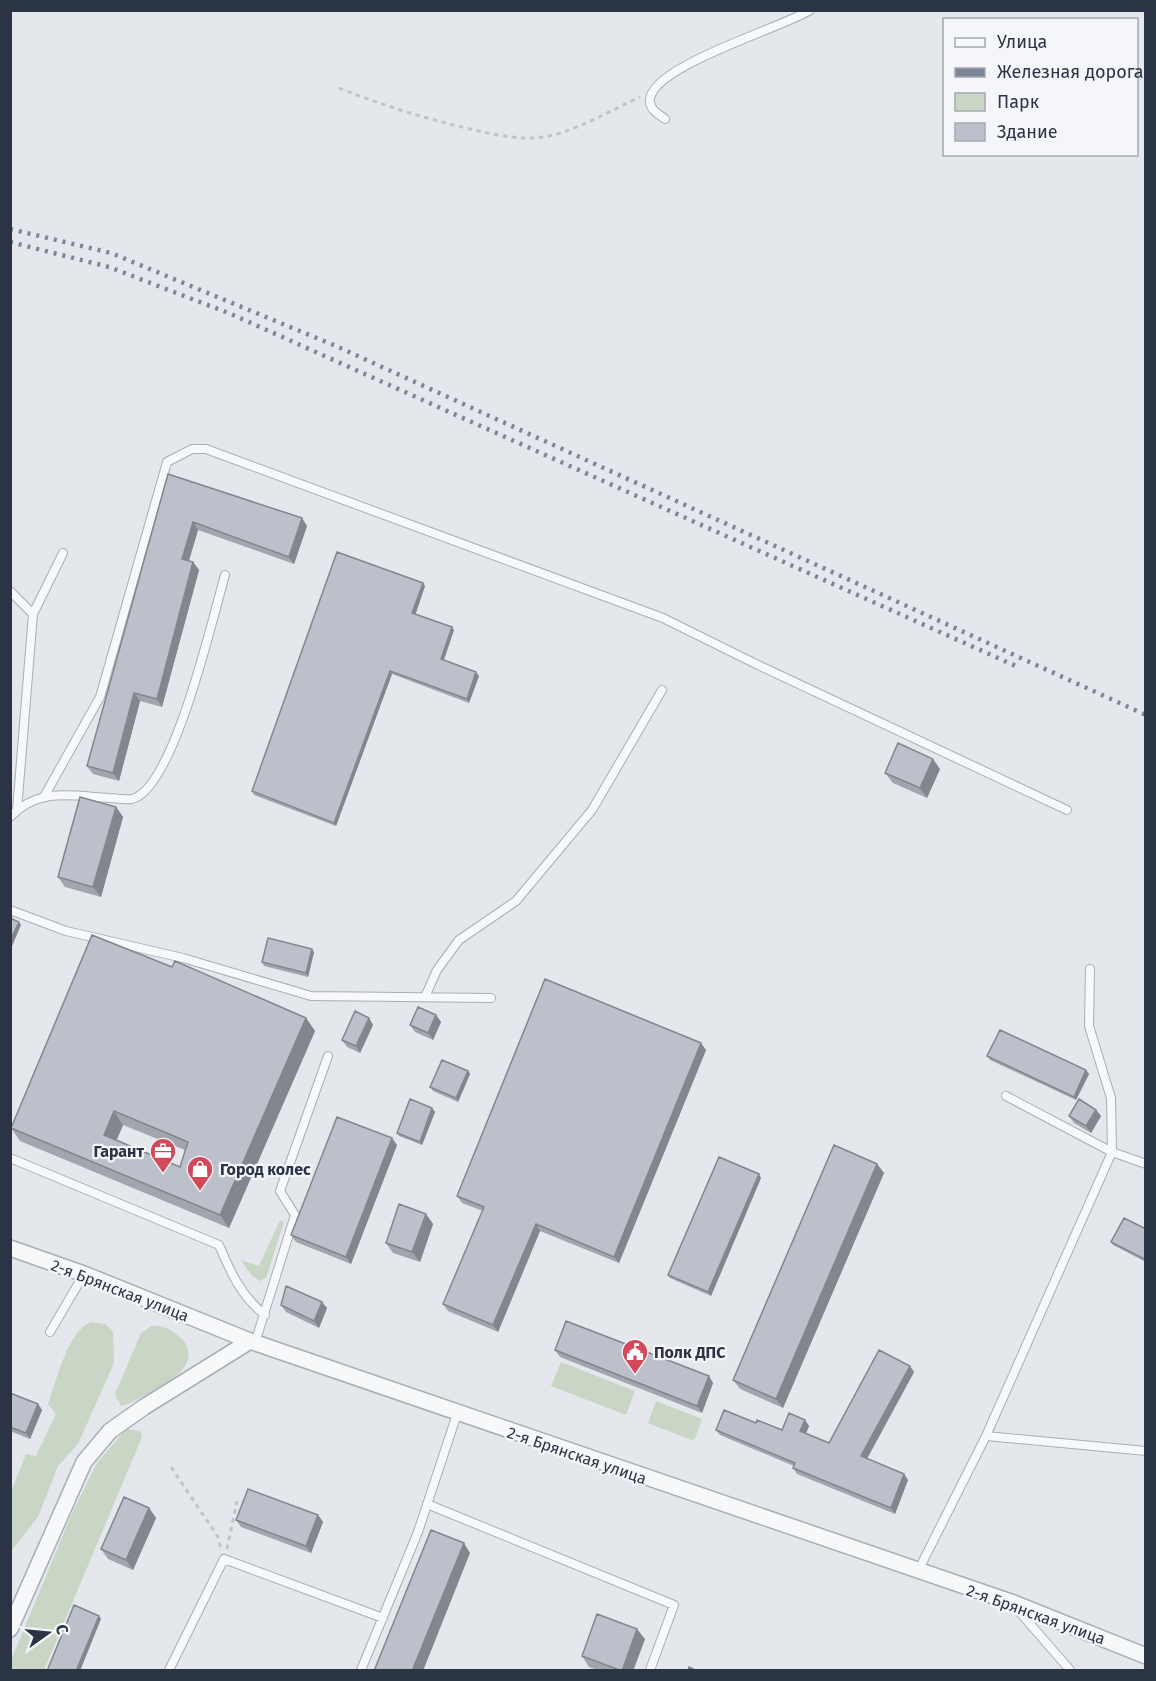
<svg xmlns="http://www.w3.org/2000/svg" width="1156" height="1681" font-family="'Fira Sans',sans-serif">
  <style>
    .green { fill: #c9d6c5 }
    .lines { fill: none; stroke-linecap: round; stroke-linejoin: round }
    .lane-casing { stroke: #a9aeb7; stroke-width: 10 }
    .street-casing { stroke: #a9aeb7; stroke-width: 18 }
    .path { stroke: #c2c5cb; stroke-width: 3; stroke-dasharray: 4.5 4.5; stroke-linecap: butt }
    .lane { stroke: #f7f8fa; stroke-width: 8 }
    .street { stroke: #f7f8fa; stroke-width: 15 }
    .rail { stroke: #7d8696; stroke-width: 4.5; stroke-dasharray: 3 6; stroke-linecap: butt }
    .wall { fill: #a1a5ae; fill-rule: evenodd }
    .shaded-wall { fill: #83868d }
    .building { fill: #bbc0ca; stroke: #83868d; stroke-width: 1.5; fill-rule: evenodd }
    .labels { text-anchor: middle; stroke-width: 4.5; stroke-linejoin: round; paint-order: stroke }
    .poi-label { font-size: 16px; font-weight: bold; fill: #2b3445; stroke: #f4f6f9; text-anchor: start }
    .street-label { font-size: 16px; fill: #2b3445; stroke: #f4f6f9 }
  </style>
  <rect width="100%" height="100%" fill="#e4e7ec"/>
  <path class="green" d="M280 1220 284 1222 266 1278 260 1281 252 1276 241 1260 259 1266Z
    M91 1322 105 1324 113 1332 114 1363 78 1444 58 1466 38 1517 11 1551V1492L26 1454 36 1456 56 1414 48 1404C56 1382 68 1330 91 1322Z
    M151 1326C162 1325 173 1330 181 1338 210 1369 149 1392 128 1404L121 1406 115 1394 141 1333Z
    M561 1362 635 1391 626 1415 551 1386Z
    M656 1401 702 1419 694 1441 648 1423Z
    M126 1429 140 1431 142 1437 44 1670H11V1660L73 1511 97 1463Z"/>
  <g class="lines">
    <g class="lane-casing">
      <path id="lane" d="M665 119C659 114 651 111 650 102 646 67 785 27 810 10
        M10 591 33 614
        M45 795 100 697 167 462 192 449H206L663 618 756 664 1067 810
        M17 810 33 614 63 553
        M10 817C39 787 72 796 109 798 116 798 125 800 132 799 174 789 213 616 225 575
        M10 910 66 931 183 958 311 996 491 998
        M425 997 437 970 459 940 516 901 592 810 662 690
        M1006 1096 1112 1152 1146 1164
        M10 1158 219 1245C231 1273 241 1296 265 1315
        M50 1332 84 1274
        M255 1343 295 1215 280 1191 328 1056
        M986 1436 1146 1451
        M427 1504 674 1605 650 1670
        M918 1571 986 1436 1112 1152 1111 1098 1089 1026 1090 969
        M1016 1608 1070 1670
        M169 1670 224 1559 383 1618
        M361 1670 418 1532 457 1414"/>
    </g>
    <g class="street-casing">
      <path id="street" d="M10 1248 84 1274 250 1341 1011 1602 1146 1656
        M10 1629 84 1462 110 1431 144 1407 250 1341"/>
    </g>
    <path class="path" d="M339 88C384 106 427 119 474 130 493 134 514 139 533 138 567 137 609 111 640 97
      M171 1467 218 1537 221 1549
      M227 1549 237 1501"/>
    <use href="#lane" class="lane"/>
    <use href="#street" class="street"/>
    <path class="rail" d="M10 229 111 253 336 346 1146 715
      M10 242 109 267 231 314 1018 667"/>
  </g>
  <path class="wall" d="M168 474 307 526 294 564 198 530 189 561 193 562 199 570 162 707 140 701 119 781 93 774 87 766Z
    M425 586 415 614 454 630 444 660 479 676 469 703 392 674 336 826 254 795 252 791Z
    M940 769 927 798 893 783 885 773Z
    M116 807 123 817 101 897 65 887 58 877Z
    M314 952 308 977 264 966 262 962Z
    M172 967 306 1018 315 1031 229 1228 20 1141 11 1128ZM123 1125 185 1150 180 1167 116 1141Z
    M436 1015 441 1022 433 1040 415 1032 410 1025Z
    M369 1018 373 1025 360 1053 347 1047 342 1040Z
    M706 1050 619 1263 540 1231 498 1332 448 1311 443 1304 483 1211 462 1203 457 1196Z
    M987 1056 1089 1074 1076 1100 990 1060Z
    M468 1071 470 1074 458 1102 433 1091 430 1087Z
    M432 1108 435 1112 422 1145 399 1136 397 1133Z
    M1096 1110 1101 1116 1091 1133 1074 1123 1069 1116Z
    M397 1145 351 1264 296 1242 291 1235Z
    M877 1164 884 1173 783 1408 740 1389 733 1380Z
    M761 1178 711 1296 670 1278 668 1275Z
    M426 1214 433 1224 420 1262 393 1253 386 1243Z
    M1146 1229V1262L1113 1245 1111 1242Z
    M322 1302 327 1308 319 1328 286 1312 281 1305Z
    M555 1350 713 1383 702 1413 560 1357Z
    M914 1372 867 1459 904 1474 908 1480 895 1514 797 1474 793 1468 794 1466 720 1435 716 1430H782L805 1420 809 1426 806 1434 829 1443Z
    M10 1393 38 1404 42 1410 30 1439 10 1431Z
    M149 1508 156 1518 133 1570 108 1559 101 1549Z
    M318 1515 323 1522 311 1553 241 1527 236 1520Z
    M645 1639 633 1671H600L589 1667 582 1656Z"/>
  <path class="shaded-wall" d="M302 518 307 526 294 564 289 557Z
    M193 522 198 530 187 567 182 559Z
    M193 562 199 570 162 707 157 699Z
    M423 583 425 586 415 616 412 613Z
    M452 627 454 630 443 662 441 659Z
    M390 671 392 674 336 826 334 823Z
    M476 672 479 676 469 703 467 699Z
    M134 693 140 701 119 781 113 773Z
    M933 759 940 769 927 798 920 788Z
    M116 807 123 817 101 897 93 887Z
    M19 922 21 925 10 951V941Z
    M312 949 314 952 308 977 306 973Z
    M436 1015 441 1022 433 1040 428 1033Z
    M306 1018 315 1031 229 1228 220 1215Z
    M369 1018 373 1025 360 1053 356 1046Z
    M701 1043 706 1050 619 1263 614 1257Z
    M1086 1070 1089 1074 1076 1100 1074 1097Z
    M468 1071 470 1074 458 1102 456 1098Z
    M432 1108 435 1112 422 1145 420 1142Z
    M1096 1110 1101 1116 1091 1133 1086 1126Z
    M114 1111 123 1125 113 1149 104 1135Z
    M392 1138 397 1145 351 1264 346 1257Z
    M877 1164 884 1173 783 1408 776 1399Z
    M759 1174 761 1178 711 1296 708 1292Z
    M426 1214 433 1224 420 1262 412 1252Z
    M536 1224 540 1231 498 1332 493 1325Z
    M322 1302 327 1308 319 1328 314 1321Z
    M910 1366 914 1372 865 1462 861 1456Z
    M709 1376 713 1383 702 1413 697 1406Z
    M38 1404 42 1410 30 1439 26 1433Z
    M805 1420 809 1426 804 1437 800 1431Z
    M904 1474 908 1480 895 1514 891 1508Z
    M149 1508 156 1518 133 1570 126 1560Z
    M318 1515 323 1522 311 1553 306 1546Z
    M464 1543 470 1553 423 1671H412Z
    M99 1616 101 1619 80 1671H76Z
    M637 1629 645 1639 633 1671H622Z"/>
  <path class="building" d="M168 474 302 518 289 557 193 522 182 559 193 562 157 699 134 693 113 773 87 766Z
    M337 552 423 583 412 613 452 627 441 659 476 672 467 699 390 671 334 823 252 791Z
    M898 743 933 759 920 788 885 773Z
    M80 797 116 807 93 887 58 877Z
    M10 918 19 922 10 941Z
    M92 935 172 967 175 961 306 1018 220 1215 11 1128ZM114 1111 188 1142 180 1167 104 1135Z
    M268 938 312 949 306 973 262 962Z
    M545 979 701 1043 614 1257 536 1224 493 1325 443 1304 484 1207 457 1196Z
    M418 1007 436 1015 428 1033 410 1025Z
    M355 1011 369 1018 356 1046 342 1040Z
    M1000 1030 1086 1070 1074 1097 987 1056Z
    M442 1060 468 1071 456 1098 430 1087Z
    M410 1099 432 1108 420 1142 397 1133Z
    M1079 1099 1096 1110 1086 1126 1069 1116Z
    M337 1117 392 1138 346 1257 291 1235Z
    M834 1145 877 1164 776 1399 733 1380Z
    M719 1157 759 1174 708 1292 668 1275Z
    M399 1204 426 1214 412 1252 386 1243Z
    M1124 1218 1146 1229V1260L1111 1242Z
    M286 1286 322 1302 314 1321 281 1305Z
    M566 1321 709 1376 697 1406 555 1350Z
    M879 1350 910 1366 861 1456 904 1474 891 1508 793 1468 795 1463 716 1430 724 1410 756 1423 757 1420 782 1430 789 1413 805 1420 800 1431 829 1443Z
    M10 1393 38 1404 26 1433 10 1427Z
    M248 1489 318 1515 306 1546 236 1520Z
    M124 1497 149 1508 126 1560 101 1549Z
    M431 1530 464 1543 412 1671H374Z
    M74 1605 99 1616 76 1671H47Z
    M597 1614 637 1629 622 1671 582 1656Z
    M689 1667 697 1671H688Z"/>
  <defs>
    <g id="office-pin" transform="scale(1.35)"><path d="M0 17L-7.5 6A9.5 9.5 0 1 1 7.5 6Z" fill="#d1495b" stroke="#f4f6f9"/><path d="M-6-3h4V-5.5h4V-3h4V5H-6ZM-1-4.5V-3h2v-1.5ZM-6 0V1H6V0Z" fill="#fff"/></g>
    <g id="shop-pin" transform="scale(1.35)"><path d="M0 17L-7.5 6A9.5 9.5 0 1 1 7.5 6Z" fill="#d1495b" stroke="#f4f6f9"/><path d="M-5-2.5h2.3a2.7 3.5 0 0 1 5.4 0H5L5.5 6h-11ZM-1.5-2.5h3a1.5 2.3 0 0 0-3 0Z" fill="#fff"/></g>
    <g id="civic-pin" transform="scale(1.35)"><path d="M0 17L-7.5 6A9.5 9.5 0 1 1 7.5 6Z" fill="#d1495b" stroke="#f4f6f9"/><path d="M-.6-6.5H3V-4.5H.6V-3L4-1V1h2V6H-6V1h2V-1L-.6-3ZM-1.2 2.5V6h2.4V2.5Z" fill="#fff"/></g>
  </defs>
  <g fill-rule="evenodd">
    <use href="#office-pin" x="163" y="1151"/>
    <use href="#shop-pin" x="200" y="1169"/>
    <use href="#civic-pin" x="635" y="1352"/>
  </g>
  <g class="labels">
    <g class="poi-label">
      <text x="144" y="1157" text-anchor="end">Гарант</text>
      <text x="220" y="1175">Город колес</text>
      <text x="654" y="1358">Полк ДПС</text>
    </g>
    <g class="street-label">
      <text transform="translate(120 1290) rotate(21)" y="6">2-я Брянская улица</text>
      <text transform="translate(577 1455) rotate(19)" y="6">2-я Брянская улица</text>
      <text transform="translate(1036 1614) rotate(20)" y="6">2-я Брянская улица</text>
    </g>
  </g>
  <rect width="1156" height="1681" fill="none" stroke="#2b3445" stroke-width="24"/>
  <rect x="943" y="18" width="195" height="138" fill="#f4f6f9" stroke="#a4a8b1" stroke-width="1.5"/>
  <rect x="955" y="38" width="30" height="9" fill="#f7f8fa" stroke="#a4a8b1" stroke-width="1.5"/>
  <text x="997" y="48" font-size="18" fill="#2b3445">Улица</text>
  <rect x="955" y="68" width="30" height="9" fill="#7d8696" stroke="#a4a8b1" stroke-width="1.5"/>
  <text x="997" y="78" font-size="18" fill="#2b3445">Железная дорога</text>
  <rect x="955" y="93" width="30" height="18" fill="#c9d6c5" stroke="#a4a8b1" stroke-width="1.5"/>
  <text x="997" y="108" font-size="18" fill="#2b3445">Парк</text>
  <rect x="955" y="123" width="30" height="18" fill="#bbc0ca" stroke="#a4a8b1" stroke-width="1.5"/>
  <text x="997" y="138" font-size="18" fill="#2b3445">Здание</text>
  <g transform="translate(48 1633) rotate(75)" stroke="#f4f6f9" stroke-width="4.5" paint-order="stroke">
  <path d="M0-4.5L10 22L0 15L-10 22Z" fill="#2b3445"/>
  <text y="-9" font-size="16" font-weight="bold" text-anchor="middle" fill="#2b3445">С</text>
  </g>
</svg>
